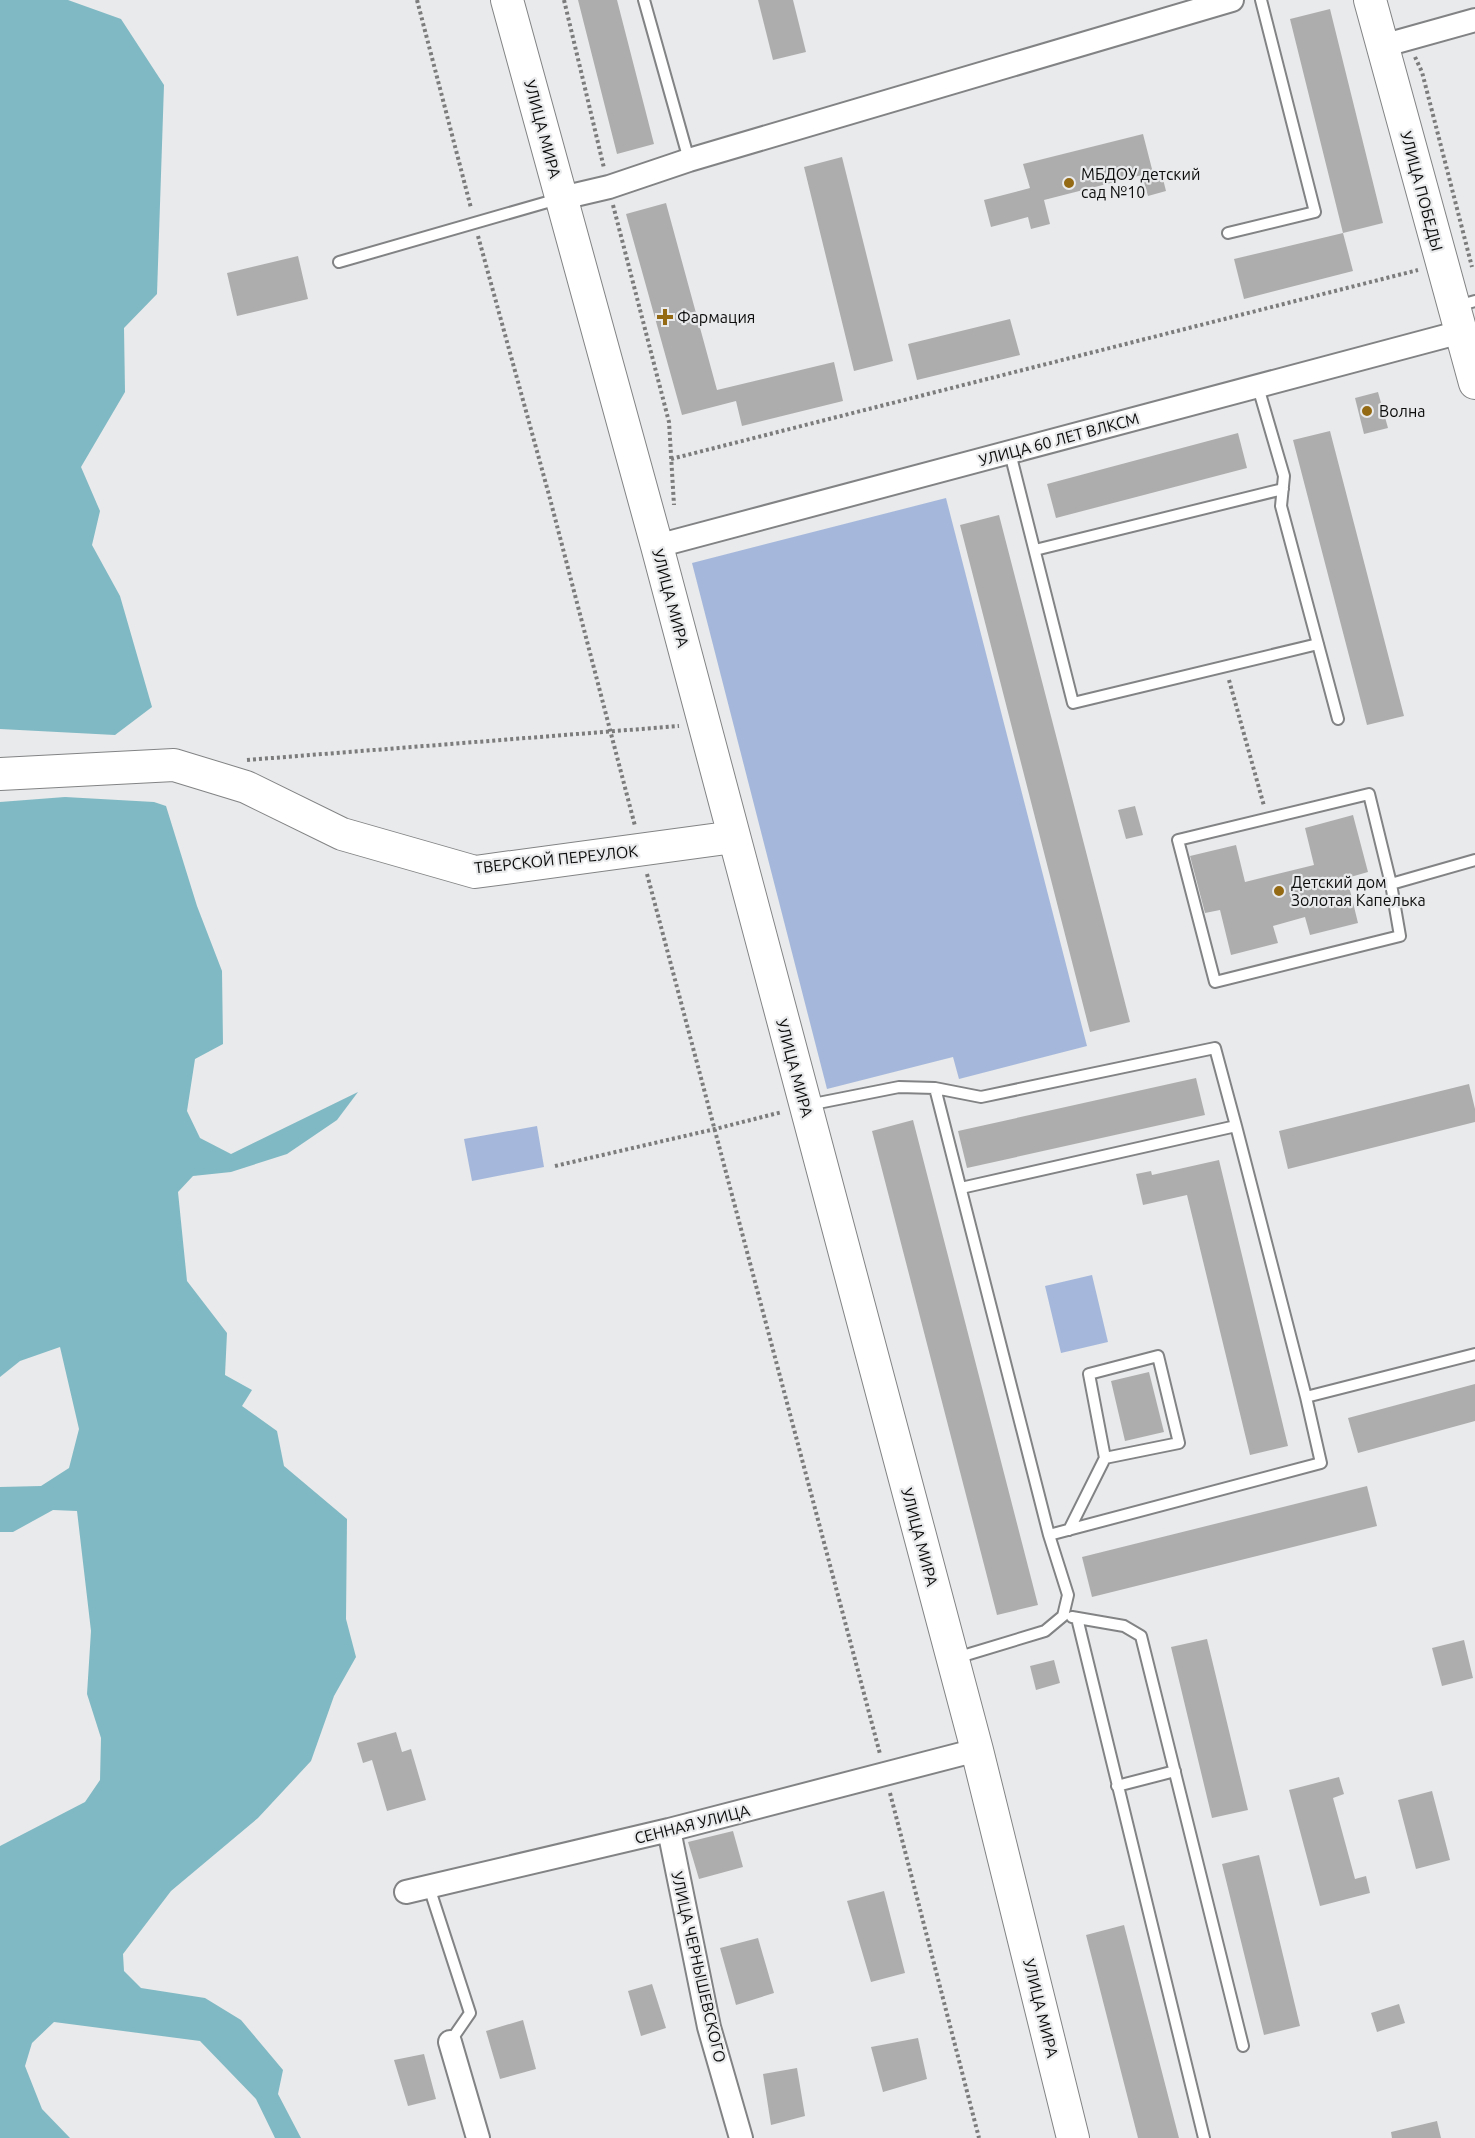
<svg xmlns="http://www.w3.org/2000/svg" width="1475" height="2138" font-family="Ubuntu,sans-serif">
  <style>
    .green { fill: #a5b8db }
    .water { fill: #80b9c4 }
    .building { fill: #aeadae }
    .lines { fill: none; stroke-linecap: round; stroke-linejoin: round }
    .lane-casing { stroke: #828384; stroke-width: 14 }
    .street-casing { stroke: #828384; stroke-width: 26 }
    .secondary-casing { stroke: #828384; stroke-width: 34 }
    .path { stroke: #7c7c7d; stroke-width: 4; stroke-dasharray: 3 3; stroke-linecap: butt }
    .lane { stroke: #fff; stroke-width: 10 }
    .street { stroke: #fff; stroke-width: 22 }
    .secondary { stroke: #fff; stroke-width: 32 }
    .poi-dot { fill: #946a15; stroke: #e9eaeb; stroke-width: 2 }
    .labels { text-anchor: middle; stroke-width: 4.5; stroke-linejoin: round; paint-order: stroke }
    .street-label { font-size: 16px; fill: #0c0c0c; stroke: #e9eaeb }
    .poi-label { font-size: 16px; fill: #0c0c0c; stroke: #e9eaeb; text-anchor: start }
  </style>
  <rect width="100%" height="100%" fill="#e9eaeb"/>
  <path class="green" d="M946 498 1087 1046 959 1079 953 1057 827 1089 692 563Z
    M537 1126 544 1167 472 1181 464 1139Z
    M1092 1275 1108 1342 1061 1353 1045 1286Z"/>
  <path class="water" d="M0 0H68L121 19 164 85 157 294 124 328 125 392 81 467 100 511 92 545 120 596 152 707 115 735 0 729Z
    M65 797 154 802 166 806 197 906 222 971 223 1044 195 1059 187 1111 200 1138 231 1154 358 1092 337 1120 287 1154 231 1172 193 1176 178 1192 187 1281 227 1333 225 1375 252 1390 242 1406 277 1431 284 1466 347 1519 346 1619 356 1657 334 1696 311 1761 258 1818 171 1891 123 1954 124 1971 141 1988 205 1998 241 2020 283 2070 278 2094 301 2138H275L256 2099 200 2041 54 2022 32 2043 25 2066 42 2109 70 2138H0V1846L85 1802 100 1780 101 1738 87 1694 91 1631 77 1511 53 1510 13 1532H0V1487L41 1486 69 1468 79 1429 60 1347 20 1361 0 1377V802Z"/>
  <path class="building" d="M578 0H617L654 144 617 154Z
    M758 0H793L806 52 773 60Z
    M1330 9 1383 223 1343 233 1290 19Z
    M1143 134 1153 173 1161 171 1166 191 1148 196 1142 175 1044 200 1050 224 1031 229 1028 217 991 227 984 200 1030 188 1023 164Z
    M842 157 893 361 854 371 804 167Z
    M666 203 717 390 834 362 843 401 742 426 736 401 682 415 626 214Z
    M1343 233 1353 271 1244 299 1234 259Z
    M298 256 308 299 237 316 227 273Z
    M1010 319 1020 355 917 380 908 344Z
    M1378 392 1388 428 1364 434 1355 398Z
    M1330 431 1404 716 1367 725 1293 440Z
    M1238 433 1247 468 1056 518 1047 484Z
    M999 515 1130 1022 1090 1032 960 525Z
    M1135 806 1143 835 1126 839 1118 810Z
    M1353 815 1368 872 1347 878 1358 923 1310 935 1305 917 1273 926 1278 943 1231 955 1220 910 1205 913 1190 856 1236 845 1245 882 1314 865 1305 828Z
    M1196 1078 1205 1115 967 1168 958 1131Z
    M1469 1084 1475 1109V1122L1288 1169 1279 1131Z
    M913 1120 1038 1605 997 1615 872 1131Z
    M1219 1160 1288 1446 1250 1455 1187 1195 1143 1205 1136 1174 1151 1171 1152 1175Z
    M1149 1372 1164 1432 1125 1441 1111 1381Z
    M1475 1384V1421L1358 1453 1348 1418Z
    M1367 1486 1377 1526 1092 1597 1082 1557Z
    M1207 1639 1248 1810 1212 1818 1171 1647Z
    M1464 1640 1473 1678 1442 1686 1432 1648Z
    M1054 1660 1060 1683 1036 1690 1030 1666Z
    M396 1732 402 1752 411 1749 426 1800 387 1811 372 1760 363 1763 357 1743Z
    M1339 1777 1344 1794 1333 1798 1355 1879 1366 1876 1370 1893 1320 1906 1289 1790Z
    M1432 1791 1450 1860 1416 1869 1398 1800Z
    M733 1831 743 1867 699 1879 688 1842Z
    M1259 1855 1300 2026 1264 2035 1222 1864Z
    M884 1891 905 1973 871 1982 847 1901Z
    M1124 1925 1179 2138H1138L1086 1935Z
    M758 1938 774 1993 736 2005 720 1948Z
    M652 1984 666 2028 641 2036 628 1991Z
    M1399 2004 1405 2023 1377 2032 1371 2013Z
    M523 2020 536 2069 500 2079 486 2031Z
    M918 2038 927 2079 883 2092 871 2047Z
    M424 2054 436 2099 408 2106 394 2060Z
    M797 2068 805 2116 771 2125 763 2074Z
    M1437 2121 1441 2138H1392L1391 2132Z"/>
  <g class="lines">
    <g class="lane-casing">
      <path id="lane" d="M644 0 689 160
        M1228 233 1315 212 1261 0
        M339 262 558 199
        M1457 306 1475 301
        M1258 387 1284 476 1281 506 1338 719
        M1010 453 1073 703 1318 644
        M1035 550 1283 489
        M1369 794 1391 884 1400 936 1215 982 1178 840Z
        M1391 884 1475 860
        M935 1088 1049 1535 1068 1595 1063 1616 1045 1631 956 1658
        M808 1105 899 1087 935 1088 981 1097 1215 1048 1236 1126 961 1188
        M1236 1126 1306 1397
        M1069 1530 1105 1458 1179 1443 1158 1356 1089 1374 1105 1458
        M1049 1535 1321 1463 1306 1397 1475 1354
        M1072 1617 1124 1626 1141 1636 1243 2046
        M1077 1618 1204 2138
        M1117 1786 1175 1771
        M429 1887 470 2013 450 2042"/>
    </g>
    <g class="street-casing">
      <path id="street" d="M1382 46 1475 20
        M562 198 609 187 689 160 1232 0
        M657 546 1461 332
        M669 1830 709 2027 741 2138
        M406 1892 669 1830 977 1750
        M450 2042 478 2138"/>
    </g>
    <g class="secondary-casing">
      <path id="secondary" d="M507 0 657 546 977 1750 1073 2138
        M1370 0 1475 383
        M0 774 174 765 246 787 342 834 475 872 734 837"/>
    </g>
    <path class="path" d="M417 0 471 208
      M564 0 604 168
      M1415 57 1422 72 1472 267
      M613 205 669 422 674 505
      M478 236 549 495 635 826
      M671 459 1418 270
      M1229 680 1264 806
      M247 760 679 726
      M647 874 880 1754
      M555 1166 715 1129 782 1112
      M890 1793 979 2138"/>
    <use href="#lane" class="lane"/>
    <use href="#street" class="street"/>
    <use href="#secondary" class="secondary"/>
  </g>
  <g class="poi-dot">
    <circle cx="1069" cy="183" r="6"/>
    <path d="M662 308h6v6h6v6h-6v6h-6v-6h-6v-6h6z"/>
    <circle cx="1367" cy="411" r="6"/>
    <circle cx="1279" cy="891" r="6"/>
  </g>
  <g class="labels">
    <g class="street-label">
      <text transform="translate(543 129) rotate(75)" y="6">УЛИЦА МИРА</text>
      <text transform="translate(1422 191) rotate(75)" y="6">УЛИЦА ПОБЕДЫ</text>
      <text transform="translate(1059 439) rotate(-15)" y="6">УЛИЦА 60 ЛЕТ ВЛКСМ</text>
      <text transform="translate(671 598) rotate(75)" y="6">УЛИЦА МИРА</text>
      <text transform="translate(556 859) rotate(-6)" y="6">ТВЕРСКОЙ ПЕРЕУЛОК</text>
      <text transform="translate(795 1068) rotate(75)" y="6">УЛИЦА МИРА</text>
      <text transform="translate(920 1537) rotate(75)" y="6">УЛИЦА МИРА</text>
      <text transform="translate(692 1824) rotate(-14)" y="6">СЕННАЯ УЛИЦА</text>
      <text transform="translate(699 1967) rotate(77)" y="6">УЛИЦА ЧЕРНЫШЕВСКОГО</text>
      <text transform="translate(1041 2008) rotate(76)" y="6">УЛИЦА МИРА</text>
    </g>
    <g class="poi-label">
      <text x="1081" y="180">МБДОУ детский<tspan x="1081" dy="18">сад №10</tspan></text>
      <text x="677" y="323">Фармация</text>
      <text x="1379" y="417">Волна</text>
      <text x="1291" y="888">Детский дом<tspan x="1291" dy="18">Золотая Капелька</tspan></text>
    </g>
  </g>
</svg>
